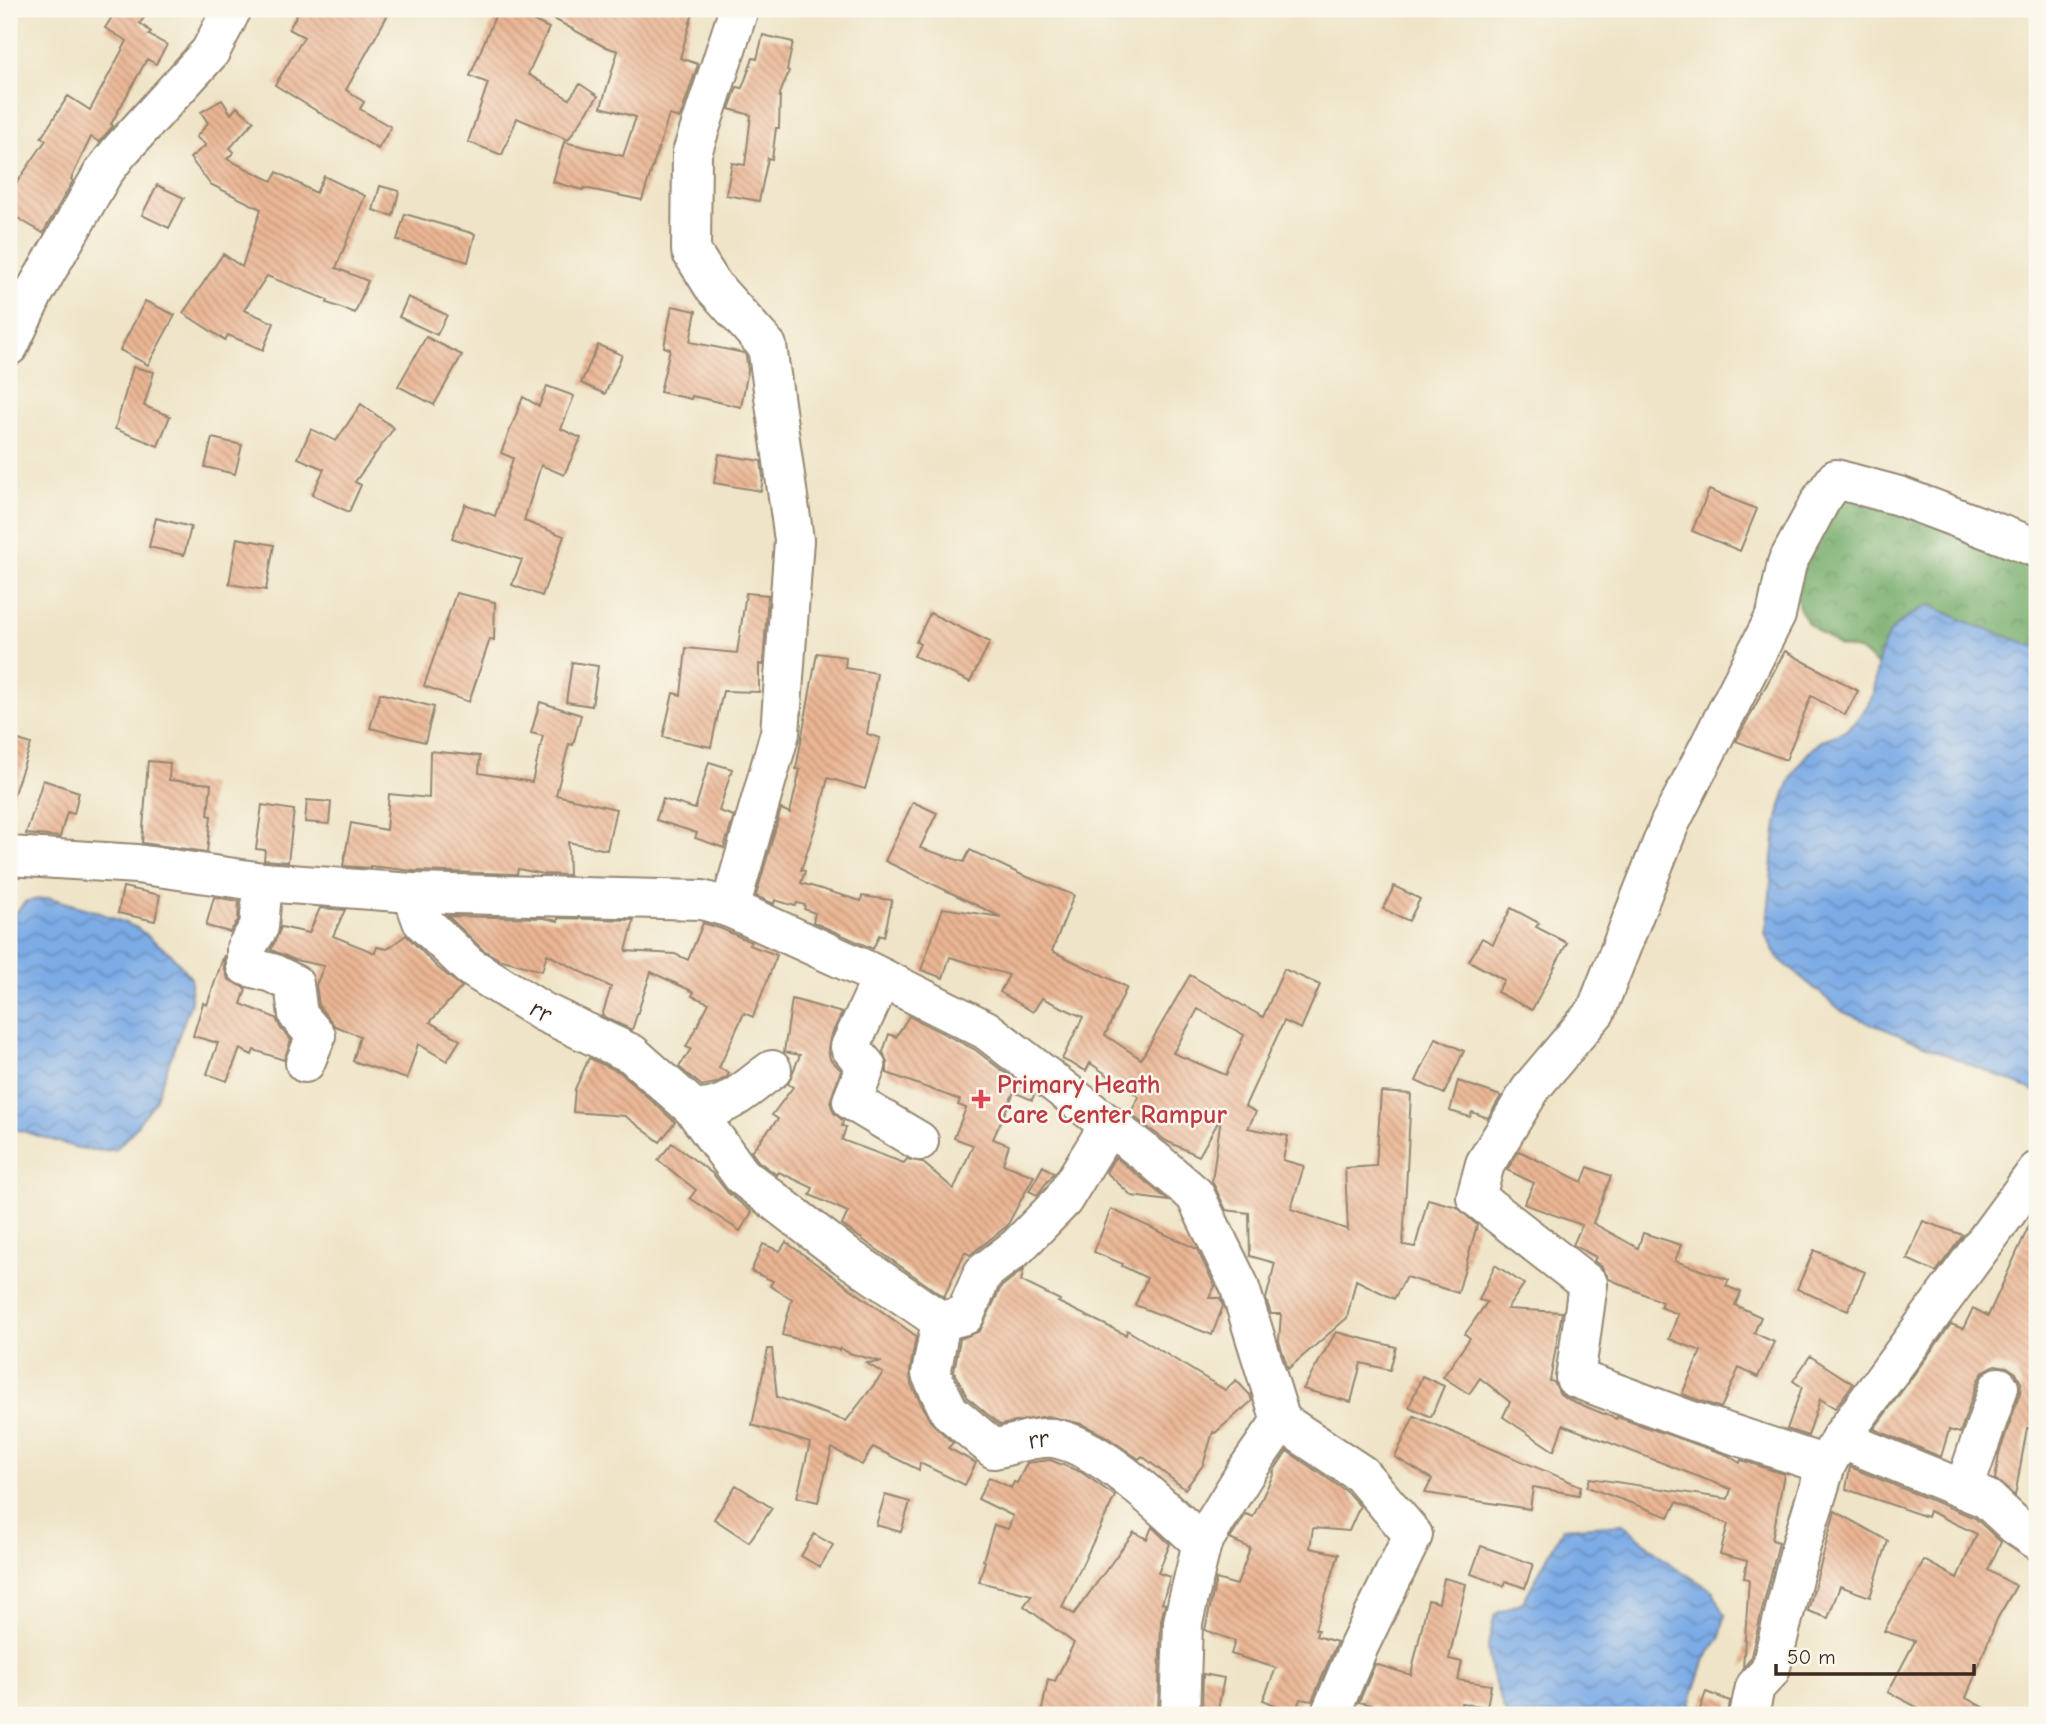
<svg xmlns="http://www.w3.org/2000/svg" width="2046" height="1724" font-family="'Comic Neue',sans-serif">
  <style>
    .forest { fill: url(#forest-crowns); stroke: #586b44; stroke-width: 2 }
    .water { fill: url(#water-waves); stroke: #5b6a82; stroke-width: 2 }
    .building { fill: url(#building-back-hatch); fill-rule: evenodd }
    .lines { fill: none; stroke-linecap: round; stroke-linejoin: round }
    .minor-casing { stroke: #958772; stroke-width: 42 }
    .minor { stroke: #fff; stroke-width: 38 }
    .health-dot { fill: #e0444e; stroke: #fbf7ec; stroke-width: 2.5 }
    .labels { text-anchor: middle; stroke-width: 5; stroke-linejoin: round; paint-order: stroke }
    .street-label { font-size: 26px; fill: #3b2a1e; stroke: #fbf7ec }
    .health-label { font-size: 26px; font-weight: bold; fill: #be3a42; stroke: #fbf7ec; text-anchor: start }
  </style>
  <defs>
    <pattern id="forest-crowns" width="20" height="18" patternUnits="userSpaceOnUse" patternTransform="scale(1.75)"><rect width="20" height="18" fill="#74ac6a"/><path d="M2 6a3 3 0 1 1 6 0M12 15a3 3 0 1 1 6 0" fill="none" stroke="#608c57"/></pattern>
    <pattern id="water-waves" width="16" height="10" patternUnits="userSpaceOnUse" patternTransform="scale(1.75)"><rect width="16" height="10" fill="#7babe6"/><path d="M0 5q4-4 8 0t8 0" fill="none" stroke="#668bba"/></pattern>
    <pattern id="building-back-hatch" width="6" height="6" patternUnits="userSpaceOnUse" patternTransform="scale(1.75)"><rect width="6" height="6" fill="#ebb694"/><path d="M-1 5l2 2M0 0l6 6M5-1l2 2" fill="none" stroke="#c09478"/></pattern>
  </defs>
  <rect width="100%" height="100%" fill="#fbf7ec"/>
  <filter id="ink" filterUnits="userSpaceOnUse"><feTurbulence type="fractalNoise" baseFrequency=".0143" numOctaves="2"/><feDisplacementMap in="SourceGraphic" scale="14" xChannelSelector="R" yChannelSelector="G"/><feConvolveMatrix kernelMatrix="1 2 1 2 8 2 1 2 1" color-interpolation-filters="sRGB"/></filter>
  <filter id="wash" filterUnits="userSpaceOnUse"><feTurbulence type="fractalNoise" baseFrequency=".00686" numOctaves="4" result="noise"/><feDisplacementMap in="SourceGraphic" scale="28" xChannelSelector="R" yChannelSelector="G"/><feGaussianBlur stdDeviation="1.57" result="paint"/><feColorMatrix in="noise" values="0 0 0 0 0 0 0 0 0 0 0 0 0 0 0 0 0 1.4 0 .05"/><feComposite in="paint" operator="in"/></filter>
  <g filter="url(#wash)">
    <rect width="100%" height="100%" fill="#efe4c7"/>
    <path class="forest" d="M1832 495 2037 552V647L1976 626 1929 605C1894 623 1889 627 1877 665L1861 651 1840 646 1819 632 1806 621 1799 607 1792 577Z"/>
    <path class="water" d="M1929 605 1976 626 2037 647V1092L1843 1012 1778 958 1765 934C1775 882 1768 817 1795 771 1800 762 1811 749 1819 742 1826 737 1836 736 1843 732 1855 724 1868 707 1873 694 1876 686 1875 676 1877 667 1885 630 1896 622 1929 605Z
      M50 898 95 911 137 928 171 954 191 978V1002L155 1101 132 1132 116 1149 103 1151 78 1148 9 1127V920L26 901Z
      M1623 1524 1669 1563 1713 1591 1725 1615 1720 1638 1705 1659 1691 1701 1689 1715H1506L1490 1669 1488 1645 1495 1614 1523 1602 1563 1528Z"/>
    <g id="blocks">
      <path class="building" d="M117 9H151L140 23 151 32 149 35 167 45 156 64 147 59 111 124 113 126 99 142 91 137 71 179 73 181 43 233 9 213V194L46 140 41 138 68 96 90 110 127 41 105 28Z
        M300 9H391L346 90 364 102 360 109 391 127 378 149 275 85 304 37 289 29Z
        M498 9H509L549 28 528 74 569 99 580 84 598 96 568 140 517 118 502 155 468 142 488 83 470 76Z
        M536 9H694L680 58 698 64 680 118 669 115 642 200 584 188 583 190 553 182 564 142 623 156 636 117 601 107 618 51 603 46Z
        M763 35 793 42 787 70 789 71 780 94 779 128H776L772 159 768 158 759 201 726 195 732 163 745 165 751 115 729 109 737 87 742 88 753 58 757 59Z
        M222 100 231 114 237 107 254 121 230 148 234 152 227 159 272 181 277 172 316 193 324 176 365 196 336 268 368 281 355 313 327 303 328 300 267 276 244 310 274 323 263 350 228 335 225 340 183 313 223 254 242 267 261 209 210 184 190 158 206 145 196 137 208 123 201 112Z
        M157 185 184 198 169 228 142 215Z
        M380 186 399 191 393 216 373 210Z
        M405 214 475 234 468 262 397 240Z
        M408 297 447 315 437 335 399 317Z
        M145 301 175 315 148 365 120 350Z
        M672 306 696 311 690 342 744 353 746 356 748 370 741 407 692 396 691 399 660 392 670 349 664 347Z
        M426 337 462 355 434 405 398 386Z
        M598 345 622 355 605 394 581 383Z
        M133 367 154 372 144 406 170 416 158 446 115 429Z
        M547 386 574 396 561 429 581 438 564 475 541 465 524 521 564 536 542 596 512 585 522 560 452 538 465 504 495 516 513 458 501 453 523 397 539 406Z
        M361 404 394 428 355 482 361 485 349 512 312 495 324 469 298 458 311 429 336 441Z
        M212 438 242 445 235 474 205 467Z
        M719 454 761 461 763 477 761 491 714 483Z
        M1709 490 1757 509 1740 551 1692 531Z
        M156 518 191 527 184 555 149 547Z
        M237 538 274 545 266 590 229 584Z
        M456 593 495 602 494 640 490 639 469 702 424 686Z
        M746 593 768 595 763 665 759 664V692L723 691 711 747 663 737 673 693 681 695 686 648 737 653Z
        M930 613 990 642 970 682 914 656 920 644 916 642Z
        M1785 651 1858 691 1845 715 1811 696 1786 760 1736 741Z
        M817 653 846 657 845 668 877 673 867 734 880 738 865 789 828 778 818 819 801 870 805 871 801 883 861 901 862 896 892 900 884 937 879 935 873 949 813 922 815 913 804 909 805 905 797 903 795 906 775 900 774 904 756 896 781 809 790 813 800 770 796 769Z
        M572 662 598 666 592 706 566 702Z
        M380 693 434 707 425 742 370 728Z
        M540 702 581 715 573 745 569 744 556 795 616 809 607 850 568 842 569 875 544 874 518 869 517 874 413 871 370 866V868L343 866 351 823 386 830 389 794 429 798 430 751 480 756 479 773 532 782 543 736 531 733Z
        M9 737 31 744 12 799H9Z
        M148 761 170 763 169 780 211 784 208 815 211 816 207 852 142 843Z
        M709 762 732 769 719 811 734 816 724 848 695 838 697 833 656 820 663 799 695 809Z
        M43 780 79 792 74 814 67 812 60 837 26 834Z
        M307 800 331 802 329 824 305 822Z
        M913 802 937 813 920 848 964 862 970 850 1022 875 1074 895 1052 951 1127 987 1105 1035 1141 1059 1190 975 1263 1017 1284 969 1320 985 1301 1029 1284 1021 1245 1106 1256 1112 1248 1128 1288 1136 1283 1160 1304 1166 1291 1209 1348 1230 1345 1168 1376 1166 1381 1092 1411 1094 1403 1245 1415 1247 1428 1199 1457 1207 1477 1225 1458 1293 1406 1277 1394 1299 1356 1280 1347 1318 1288 1369 1279 1341 1281 1314H1271L1266 1299 1275 1263 1250 1256 1249 1213 1226 1210 1212 1181 1221 1117 1199 1156 1166 1141 1130 1114 1139 1097 1090 1063 1086 1071 1062 1059 1083 1017 1042 998 1033 1012 1000 992 1009 975 950 957 943 978 921 970 943 908 1001 917 885 861ZM1198 1009 1244 1035 1226 1075 1173 1053Z
        M262 805 294 810 288 862 264 860 265 850 256 849Z
        M1394 886 1420 899 1409 921 1383 909Z
        M123 887 160 895 155 921 118 913Z
        M214 897 239 901 238 920 230 932 206 926Z
        M320 908 345 910 333 936 375 953 377 947 387 949 406 935 437 967 462 987 430 1022 460 1040 447 1061 418 1044 407 1079 353 1061 360 1036 335 1026 319 1006 316 985 324 966 295 960 271 950 281 927 309 933Z
        M1511 908 1539 923 1536 927 1567 943 1532 1010 1497 992 1504 980 1469 961 1482 938 1493 944Z
        M448 916 544 918 558 921V918L634 920 626 951 675 954 688 960 703 923 722 929 751 942 749 945 777 955 753 1017 744 1013 719 1068 729 1073 727 1077 716 1083 702 1086 679 1067 691 1049 686 1047 709 1003 692 996 694 992 651 972 632 1030 602 1016 611 987 547 954 542 971 499 959 482 949Z
        M224 955V967L228 979 246 989 241 1004 276 1018 281 1029 291 1040 284 1060 254 1050 252 1055 240 1049 227 1081 207 1074 218 1043 193 1036 203 1003 207 1005Z
        M792 999 842 1013 830 1038 828 1049 830 1059 841 1070 830 1102 834 1113 843 1121 842 1126 846 1127 842 1140 904 1163 907 1159 922 1162 954 1189 973 1145 954 1138 966 1108 958 1105 960 1100 887 1073V1062L883 1052 889 1034 896 1037 909 1016 974 1049 1034 1095 1032 1100 1014 1092 993 1139 1009 1145 1003 1164 1034 1176 1007 1226 970 1255 965 1252 944 1297 842 1225 848 1212 810 1195 813 1188 779 1172 777 1175 758 1161 751 1151 778 1119 772 1115 793 1087 788 1084 800 1055 784 1052Z
        M1436 1038 1464 1051 1444 1094 1416 1081Z
        M589 1058 620 1072 675 1122 660 1142 625 1116 573 1112 575 1089Z
        M1458 1081 1501 1096 1488 1118 1472 1112 1470 1117 1450 1111Z
        M672 1143 713 1174 728 1193 752 1212 740 1231 690 1198 696 1190 658 1160Z
        M1519 1151 1582 1182 1588 1167 1611 1176 1593 1223 1638 1248 1643 1233 1681 1245 1675 1261 1729 1280 1726 1286 1741 1292 1735 1305 1761 1317 1754 1333 1774 1342 1758 1377 1739 1368 1721 1408 1682 1394 1701 1351 1669 1339 1678 1314 1660 1307 1662 1302 1609 1279 1602 1267 1594 1261 1596 1257 1573 1245 1582 1225 1524 1204 1534 1183 1507 1170Z
        M1115 1157 1139 1176 1169 1201 1132 1196 1106 1172Z
        M1043 1166 1054 1173 1037 1195 1029 1191Z
        M2037 1208V1430L2027 1428 2015 1496 1995 1479 1999 1454 2020 1393 2021 1383 2016 1373 2007 1367 1995 1365 1984 1371 1978 1380 1960 1433 1949 1430 1941 1457 1874 1429 1951 1324 1963 1329 1973 1308 1988 1316Z
        M1111 1209 1197 1249 1215 1286 1209 1298H1220L1223 1306 1212 1335 1135 1305 1147 1278 1122 1266 1123 1264 1094 1252Z
        M1923 1221 1963 1235 1936 1272 1907 1259Z
        M786 1242 916 1336 910 1370 911 1384 930 1421 953 1443 948 1448 976 1463 965 1485 920 1463 919 1470 873 1447 862 1465 832 1448 818 1502 797 1497 810 1443 752 1425 768 1349H772L777 1397 846 1421 883 1373 866 1363 882 1362 849 1353 840 1348 839 1350 782 1335 792 1299 770 1286 773 1281 751 1271 763 1244 780 1251Z
        M1814 1250 1865 1272 1848 1311 1797 1289Z
        M1495 1265 1524 1284 1507 1309 1562 1312 1550 1381 1554 1382 1560 1394 1570 1400 1616 1419 1617 1417 1727 1455 1740 1463 1741 1460 1784 1474 1772 1540 1779 1542 1750 1660 1743 1668 1749 1579 1744 1578 1747 1561 1720 1554 1728 1524 1677 1502 1669 1517 1587 1487 1590 1478 1728 1499 1731 1489 1563 1425 1554 1451 1503 1417 1510 1402 1480 1378 1469 1394 1443 1377 1470 1338 1465 1334 1487 1302 1479 1300Z
        M1024 1269 1021 1281 1060 1300 1058 1302 1126 1335 1127 1330 1225 1390 1236 1380 1250 1395 1252 1401 1215 1433 1213 1432 1203 1465 1185 1489 1142 1456 1139 1459 1104 1435 1082 1424 1047 1416 1000 1425 967 1397 954 1371 960 1339 980 1331 1001 1287Z
        M1336 1332 1396 1347 1390 1370 1361 1363 1351 1402 1303 1389Z
        M1810 1356 1853 1384 1835 1408 1820 1399 1808 1436 1787 1429 1802 1387 1793 1381Z
        M1422 1376 1444 1386 1431 1417 1409 1407Z
        M1414 1416 1581 1486 1579 1495 1533 1487 1530 1509 1425 1493 1432 1479 1395 1457Z
        M1287 1451 1346 1491 1360 1506 1349 1531 1313 1528 1310 1548 1339 1554 1315 1629 1318 1630 1316 1636 1337 1642 1312 1701 1300 1699 1295 1713 1263 1700 1276 1668 1231 1654 1235 1641 1205 1630 1216 1579 1237 1585 1250 1548 1230 1539 1246 1514 1253 1517 1274 1473 1273 1472Z
        M1050 1460 1081 1472 1115 1496 1062 1607 1074 1614 1134 1532 1147 1539 1152 1527 1170 1544 1158 1573 1170 1577 1162 1603 1165 1604 1161 1621 1158 1715H1041L1048 1679 1055 1681 1074 1643 1024 1606 1032 1595 979 1582 985 1561 983 1560 994 1525 1008 1529 1013 1516 978 1499 989 1477 1011 1488 1014 1482 1017 1483 1027 1463Z
        M1850 1467 1975 1518 2001 1542 1988 1570 2016 1586 1997 1619 1966 1698 1997 1715H1932L1888 1692 1915 1641 1884 1631 1924 1560 1957 1578 1977 1534 1929 1511 1927 1517 1846 1489Z
        M736 1485 772 1508 749 1542 714 1519Z
        M885 1495 910 1502 901 1532 876 1525Z
        M1835 1511 1888 1541 1870 1597 1840 1586 1828 1618 1808 1611Z
        M814 1534 833 1545 820 1567 801 1556Z
        M1481 1546 1533 1564 1525 1588 1506 1581 1504 1586 1471 1574Z
        M1444 1578 1466 1584 1449 1659 1462 1662 1458 1680 1491 1685 1487 1707 1461 1703V1715H1375L1376 1706 1359 1702 1375 1664 1411 1675 1428 1600 1439 1603Z
        M1203 1674 1224 1678 1217 1715H1202Z
        M1706 1692 1730 1701 1728 1715H1698Z"/>
    </g>
  </g>
  <g filter="url(#ink)">
    <use href="#blocks" fill-opacity="0" stroke="#958772" stroke-width="2"/>
    <g class="lines">
      <g class="minor-casing">
        <g id="minor">
          <path d="M9 346 34 293 103 173 119 152 210 52 232 9"/>
          <path d="M9 856 137 864 263 882 412 893 702 900 730 908 866 970 986 1030 1153 1159 1195 1195 1239 1285 1281 1421 1361 1474 1413 1535 1359 1646 1330 1715"/>
          <path d="M263 882 259 927 246 948V966L272 973 294 984 298 1015 316 1036 305 1063"/>
          <path id="s1" d="M412 893 422 921 469 966 543 1012 632 1054 693 1108"/>
          <path d="M730 908 780 733 794 540 767 346 713 286 691 251 692 153 739 9"/>
          <path d="M882 978 850 1047 866 1066 852 1101 919 1141"/>
          <path id="s2" d="M772 1070C747 1087 725 1113 693 1108L742 1176 846 1256 941 1321 931 1374 949 1411 994 1449C1012 1445 1035 1436 1053 1438 1103 1446 1164 1510 1202 1543"/>
          <path d="M941 1321 965 1315 983 1273 1017 1247 1063 1200 1109 1125"/>
          <path d="M1840 1439 1987 1499 2015 1525 2037 1540"/>
          <path d="M1826 1465 1689 1420 1575 1378 1588 1284 1476 1197 1485 1164 1532 1087 1596 1011 1670 823 1776 615 1787 563 1821 500 1836 479 1899 496 2037 548"/>
          <path d="M1964 1489 1999 1387"/>
          <path d="M1180 1715 1183 1622 1202 1543 1247 1470 1281 1421"/>
          <path d="M1749 1715 1755 1687 1770 1671 1801 1546 1826 1465 1840 1439 2037 1171"/>
        </g>
      </g>
      <use href="#minor" class="minor"/>
    </g>
  </g>
  <path class="health-dot" d="M977.5 1088.5h7v7h7v7h-7v7h-7v-7h-7v-7h7z"/>
  <g class="labels">
    <g class="street-label">
      <text dy="9" stroke="none"><textPath href="#s1" startOffset="180">rr</textPath></text>
      <text dy="9" stroke="none"><textPath href="#s2" startOffset="620">rr</textPath></text>
    </g>
    <g class="health-label">
      <text x="997" y="1093">Primary Heath<tspan x="997" dy="30">Care Center Rampur</tspan></text>
    </g>
  </g>
  <rect width="2046" height="1724" fill="none" stroke="#fbf7ec" stroke-width="35"/>
  <path d="M1776 1664v10h198v-10" fill="none" stroke="#3b2a1e" stroke-width="3.5"/>
  <text x="1787" y="1664" font-size="21" fill="#3b2a1e" stroke="#fbf7ec" stroke-width="5" paint-order="stroke">50 m</text>
</svg>
